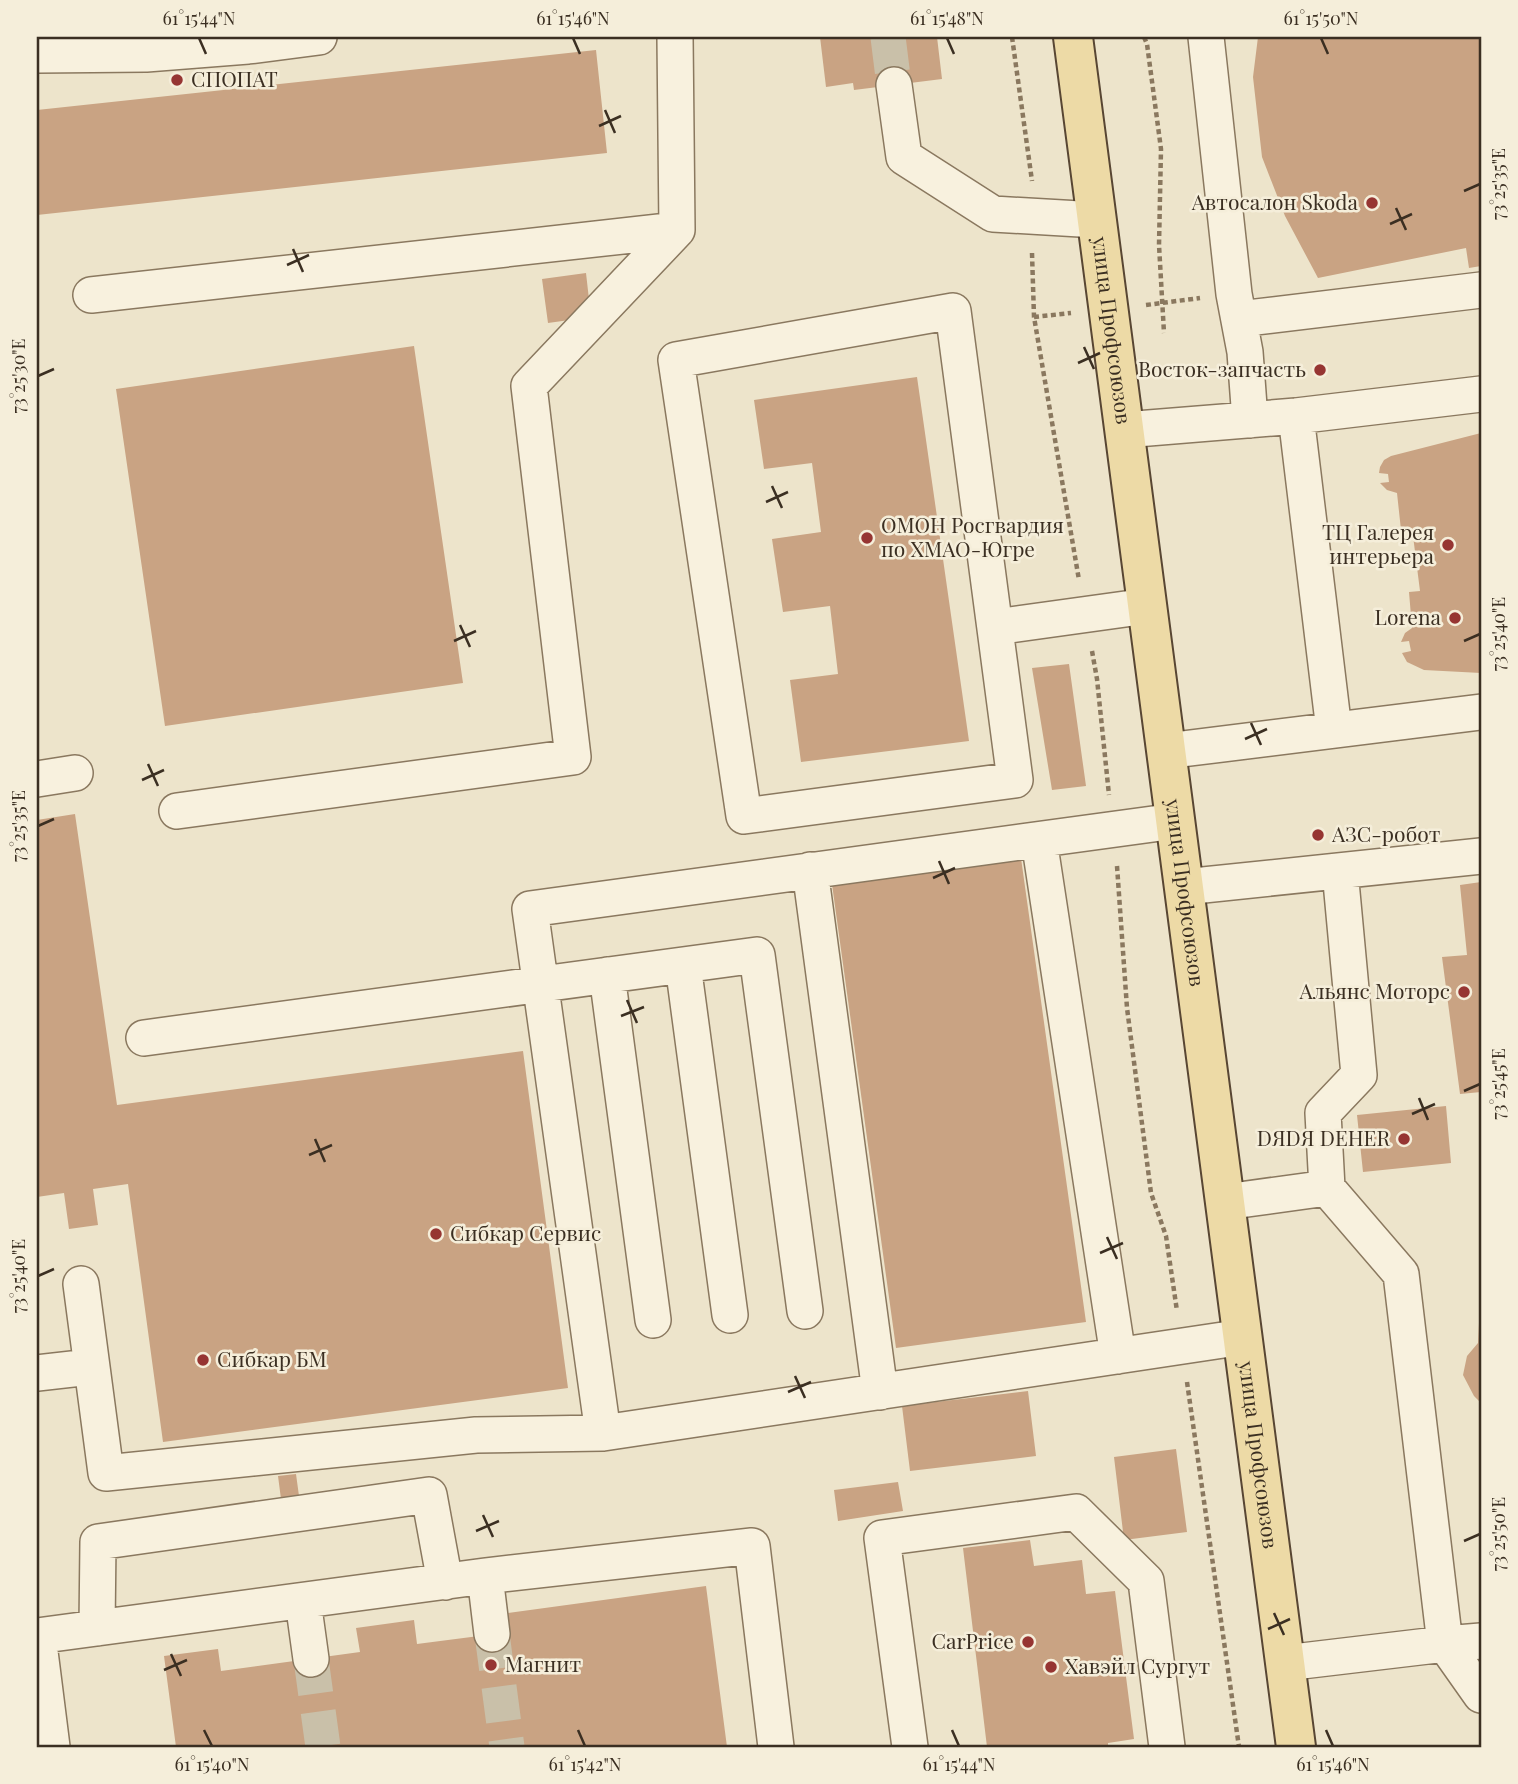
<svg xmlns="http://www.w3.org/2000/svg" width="1518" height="1784" font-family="'Playfair Display',serif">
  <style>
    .building { fill: #c9a383 }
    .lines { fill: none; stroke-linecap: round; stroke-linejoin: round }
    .minor-tunnel { stroke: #c9c0a9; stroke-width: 35; stroke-dasharray: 35 18; stroke-linecap: butt }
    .minor-casing { stroke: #8a785f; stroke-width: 38 }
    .major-casing { stroke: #584633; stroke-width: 42 }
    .path { stroke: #8a785f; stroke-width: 4.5; stroke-dasharray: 5 3.5; stroke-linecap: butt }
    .minor { stroke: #f8f1de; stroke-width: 35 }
    .major { stroke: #eddaa6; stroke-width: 38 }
    .ticks { fill: none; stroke: #3b2f22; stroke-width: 2.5 }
    .poi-dot { fill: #963532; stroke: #f5eeda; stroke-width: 2.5 }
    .labels { text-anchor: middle; stroke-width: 5; stroke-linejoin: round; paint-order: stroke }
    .poi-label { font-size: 21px; fill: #3b2f22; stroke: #f5eeda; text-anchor: start }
    .street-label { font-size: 21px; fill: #3b2f22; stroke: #f5eeda }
    .neatline { fill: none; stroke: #3b2f22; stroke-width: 2.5 }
    .ticks-label { font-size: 18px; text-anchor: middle; fill: #3b2f22 }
  </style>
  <rect width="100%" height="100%" fill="#ede4cb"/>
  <path class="building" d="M820 37H937L942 79 854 90 853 83 826 87Z
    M1258 37H1481V266L1469 268 1466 248 1318 278 1285 216 1262 157 1253 77Z
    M596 50 607 153 37 215V110Z
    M586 273 591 317 548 323 542 279Z
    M414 346 463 683 165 726 116 389Z
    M917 377 969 741 801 762 790 680 838 674 830 606 783 612 772 539 821 532 812 463 764 469 754 400Z
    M1481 433V673L1424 670 1407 662 1402 653 1411 651 1409 641 1401 642 1405 633 1412 628 1409 592 1420 591 1412 528 1401 530 1397 493 1387 490 1380 483 1389 482 1388 474 1379 473 1380 467 1384 460 1391 456Z
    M1069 664 1086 786 1052 790 1032 668Z
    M75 814 117 1105 523 1051 568 1388 163 1442 128 1184 93 1189 98 1225 69 1229 64 1193 37 1197V820Z
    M1020 851 1086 1322 896 1348 831 877Z
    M1481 882V1092L1460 1094 1442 957 1467 955 1460 885Z
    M1446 1106 1451 1163 1363 1172 1357 1115Z
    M1479 1323H1481V1403L1474 1396 1463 1375 1467 1356 1478 1343Z
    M1028 1391 1036 1456 910 1471 902 1406Z
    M1176 1449 1187 1532 1124 1540 1114 1457Z
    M296 1474 299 1496 281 1499 278 1476Z
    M898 1482 903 1511 838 1521 834 1490Z
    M1030 1540 1034 1566 1082 1560 1086 1594 1115 1591 1134 1739 1108 1743V1747H987L963 1548Z
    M706 1586 727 1747H176L164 1656 218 1649 221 1671 360 1652 356 1628 414 1620 417 1644 510 1632 508 1613Z"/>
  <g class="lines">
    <path class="minor-tunnel" d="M888 37 894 85
      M492 1634 507 1747
      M311 1659 323 1747"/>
    <g class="minor-casing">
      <path id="minor" d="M1206 37 1234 294 1245 352 1250 420
        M37 55 146 54 248 46 319 37
        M894 85 904 157 993 214 1097 220
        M91 295 677 230
        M953 311 1015 780 744 816 676 360Z
        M1239 319 1481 290
        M1296 416 1334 730
        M1124 430 1296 416 1481 394
        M995 627 1147 606
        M1166 751 1481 712
        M37 779 75 773
        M177 811 573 757 529 386 677 230 675 37
        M1039 840 1118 1356
        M810 870 880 1392
        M1184 887 1481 856
        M683 965 730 1315
        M607 975 653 1320
        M144 1038 757 955 805 1311
        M1327 1188 1401 1274 1445 1644 1481 1695
        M1225 1202 1327 1188 1323 1113 1359 1075 1340 871
        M81 1284 106 1473 476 1435 603 1433 1243 1337
        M37 1373 90 1367
        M603 1433 530 909 1175 821
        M485 1576 492 1634
        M303 1601 311 1659
        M97 1628 98 1542 429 1495 445 1582
        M37 1636 485 1576 752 1546 776 1747
        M38 1636 52 1747
        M1285 1663 1445 1644 1481 1641
        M910 1747 882 1538 1076 1512 1146 1581 1167 1747"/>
    </g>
    <g class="major-casing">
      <g id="major">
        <path id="s1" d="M1073 37 1296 1747"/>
      </g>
    </g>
    <path class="path" d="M1012 37 1032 181
      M1144 37 1147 44 1161 149 1159 245 1164 333
      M1032 253 1034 317 1079 580
      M1146 305 1200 298
      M1034 317 1071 313
      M1092 651 1097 679 1109 795
      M1117 866 1127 1008 1151 1193 1166 1236 1177 1311
      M1187 1382 1239 1747"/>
    <use href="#minor" class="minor"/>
    <use href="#major" class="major"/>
  </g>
  <path class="ticks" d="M199 38 206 54M573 38 580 54M947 38 954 54M1321 38 1328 54M605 110 615 133M599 126 621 116M1464 191 1480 184M1396 208 1406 230M1390 224 1412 214M293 249 303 272M287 265 309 255M1084 347 1094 369M1078 363 1100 353M38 376 54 369M772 486 782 508M766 502 788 492M460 625 470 647M454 641 476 631M1464 641 1480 634M1251 723 1261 745M1245 739 1267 729M148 764 158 786M142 780 164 770M38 826 54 819M939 861 949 884M933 878 955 868M627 1000 637 1023M621 1016 644 1007M1464 1091 1480 1084M1419 1098 1428 1120M1412 1114 1435 1104M315 1139 325 1162M309 1155 332 1145M1107 1237 1117 1259M1100 1253 1123 1243M38 1276 54 1269M795 1376 805 1398M788 1392 811 1382M483 1515 493 1537M476 1531 499 1521M1464 1541 1480 1534M1274 1613 1284 1635M1268 1629 1290 1619M171 1654 181 1676M164 1670 187 1660M204 1730 212 1746M578 1730 585 1746M952 1730 959 1746M1326 1730 1333 1746"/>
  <g class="poi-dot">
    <circle cx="177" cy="80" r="7"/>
    <circle cx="1372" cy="203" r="7"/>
    <circle cx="1320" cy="370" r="7"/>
    <circle cx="867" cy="538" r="7"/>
    <circle cx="1448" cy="545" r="7"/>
    <circle cx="1455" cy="618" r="7"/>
    <circle cx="1318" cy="835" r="7"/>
    <circle cx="1464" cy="992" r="7"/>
    <circle cx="1404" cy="1139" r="7"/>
    <circle cx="436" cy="1234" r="7"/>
    <circle cx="203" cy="1360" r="7"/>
    <circle cx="1028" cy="1642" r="7"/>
    <circle cx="491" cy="1665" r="7"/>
    <circle cx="1051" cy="1667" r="7"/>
  </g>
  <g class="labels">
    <g class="poi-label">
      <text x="191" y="87">СПОПАТ</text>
      <text x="1358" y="210" text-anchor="end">Автосалон Skoda</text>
      <text x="1306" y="377" text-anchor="end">Восток-запчасть</text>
      <text x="881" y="533">ОМОН Росгвардия<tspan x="881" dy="24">по ХМАО-Югре</tspan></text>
      <text x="1434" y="540" text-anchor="end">ТЦ Галерея<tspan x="1434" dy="24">интерьера</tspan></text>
      <text x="1441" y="625" text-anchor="end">Lorena</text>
      <text x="1332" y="842">АЗС-робот</text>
      <text x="1450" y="999" text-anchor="end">Альянс Моторс</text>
      <text x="1390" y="1146" text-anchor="end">DЯDЯ DЕНЕR</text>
      <text x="450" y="1241">Сибкар Сервис</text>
      <text x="217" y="1367">Сибкар БМ</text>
      <text x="1014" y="1649" text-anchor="end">CarPrice</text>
      <text x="505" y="1672">Магнит</text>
      <text x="1065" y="1674">Хавэйл Сургут</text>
    </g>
    <g class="street-label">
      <text dy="7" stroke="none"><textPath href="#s1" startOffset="296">улица Профсоюзов</textPath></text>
      <text dy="7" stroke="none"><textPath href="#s1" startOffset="863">улица Профсоюзов</textPath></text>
      <text dy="7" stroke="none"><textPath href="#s1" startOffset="1430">улица Профсоюзов</textPath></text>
    </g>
  </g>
  <rect width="1518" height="1784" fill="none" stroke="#f5eeda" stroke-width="77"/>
  <rect x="38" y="38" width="1442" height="1708" class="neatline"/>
  <g class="ticks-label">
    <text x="199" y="25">61°15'44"N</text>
    <text x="573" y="25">61°15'46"N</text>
    <text x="947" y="25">61°15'48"N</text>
    <text x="1321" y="25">61°15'50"N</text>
    <text transform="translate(1499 184) rotate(-90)" y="6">73°25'35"E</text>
    <text transform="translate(19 376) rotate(-90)" y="6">73°25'30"E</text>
    <text transform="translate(1499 634) rotate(-90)" y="6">73°25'40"E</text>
    <text transform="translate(19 826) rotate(-90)" y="6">73°25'35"E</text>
    <text transform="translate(1499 1084) rotate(-90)" y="6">73°25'45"E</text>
    <text transform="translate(19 1276) rotate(-90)" y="6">73°25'40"E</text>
    <text transform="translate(1499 1534) rotate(-90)" y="6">73°25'50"E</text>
    <text x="212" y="1771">61°15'40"N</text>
    <text x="585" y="1771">61°15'42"N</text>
    <text x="959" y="1771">61°15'44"N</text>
    <text x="1333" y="1771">61°15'46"N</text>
  </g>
</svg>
